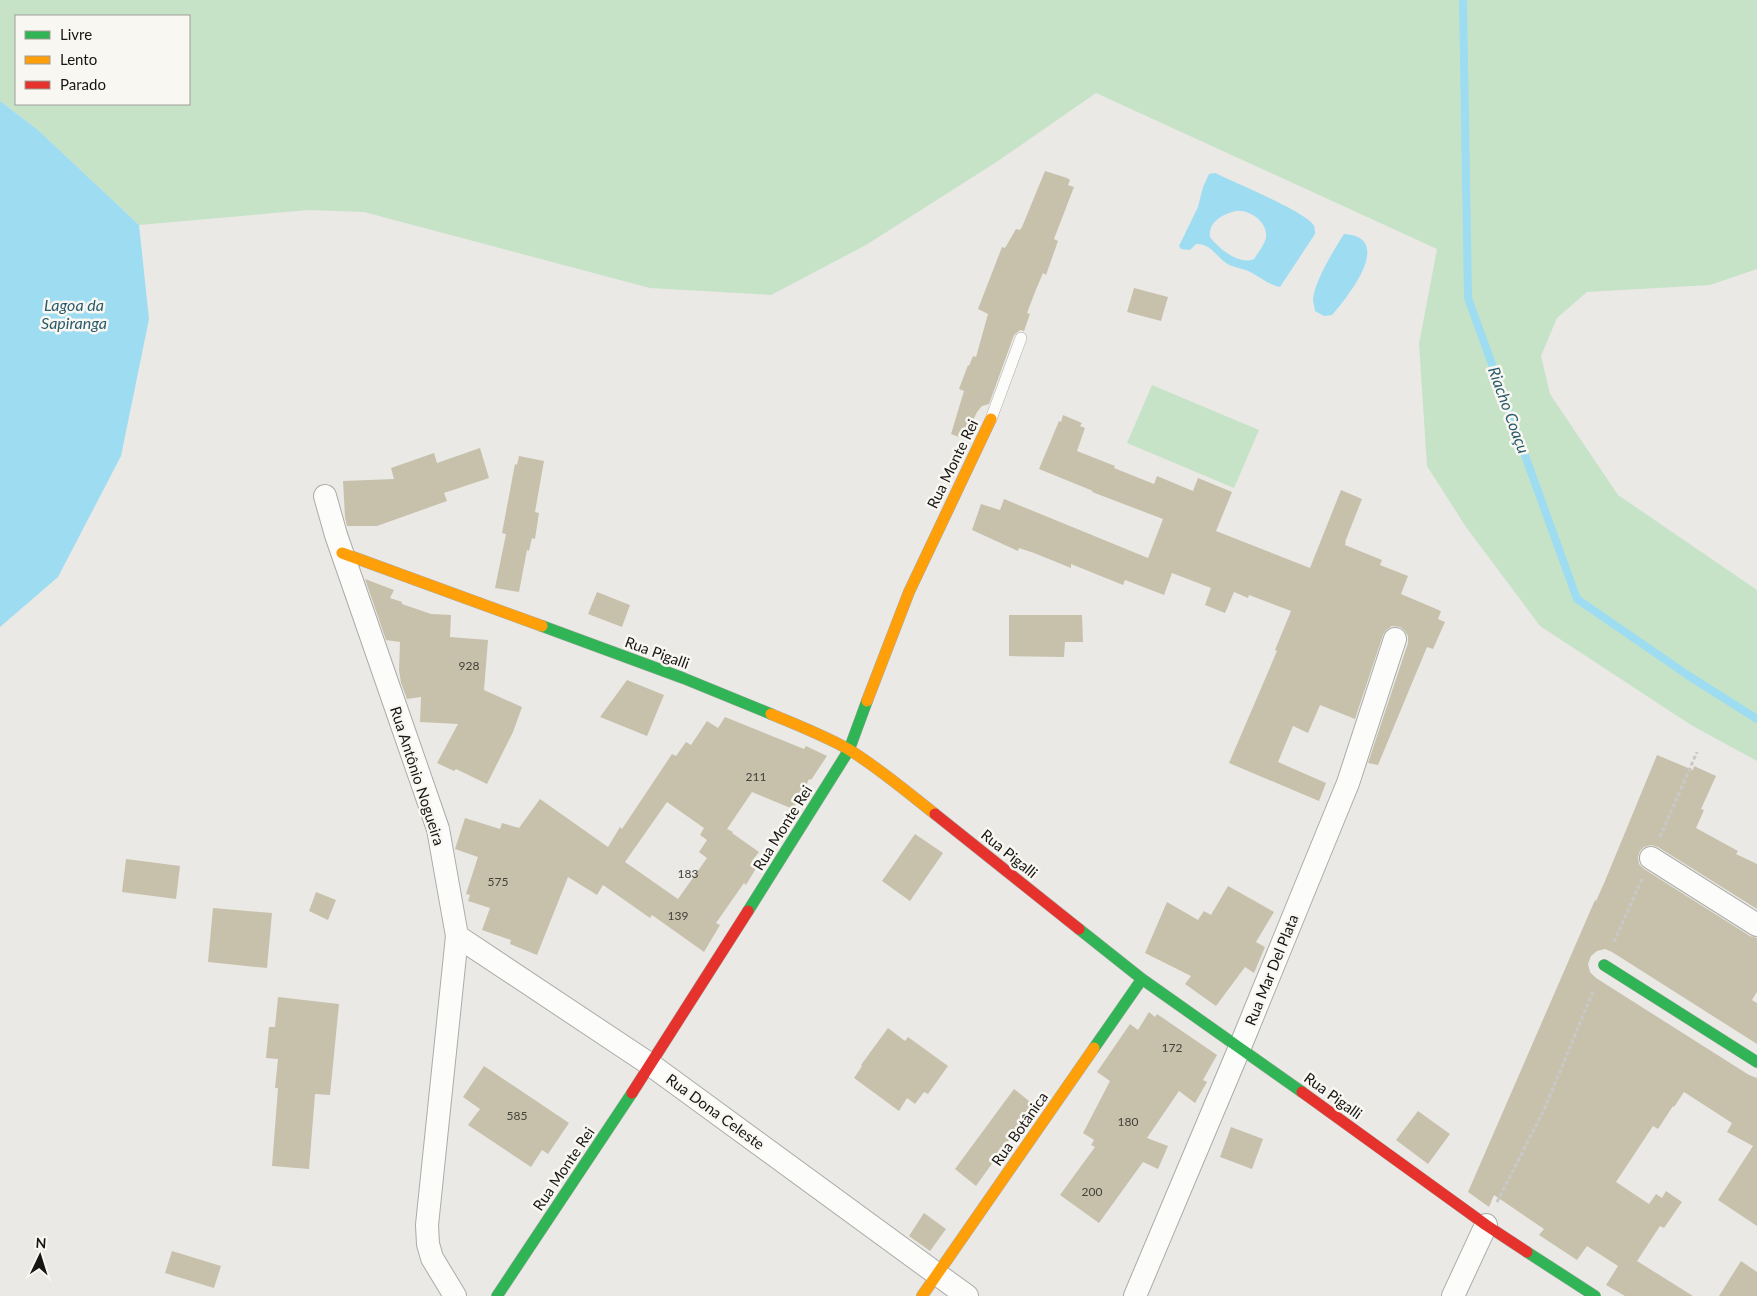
<svg xmlns="http://www.w3.org/2000/svg" width="1757" height="1296" font-family="Lato,sans-serif">
  <style>
    .green { fill: #c6e3c8; fill-rule: evenodd }
    .water { fill: #9edcf2; fill-rule: evenodd }
    .lines { fill: none; stroke-linecap: round; stroke-linejoin: round }
    .stream { stroke: #9edcf2; stroke-width: 8 }
    .building { fill: #c7c1ac; fill-rule: evenodd }
    .lane-casing { stroke: #ababa8; stroke-width: 12 }
    .street-casing { stroke: #ababa8; stroke-width: 24 }
    .fast-casing { stroke: #ababa8; stroke-width: 12 }
    .slow-casing { stroke: #ababa8; stroke-width: 12 }
    .jam-casing { stroke: #ababa8; stroke-width: 12 }
    .path { stroke: #c8c8c8; stroke-width: 3; stroke-dasharray: 4 2.5; stroke-linecap: butt }
    .lane { stroke: #fcfcfb; stroke-width: 11 }
    .street { stroke: #fcfcfb; stroke-width: 22 }
    .fast { stroke: #30b455; stroke-width: 11 }
    .slow { stroke: #ff9f0a; stroke-width: 11 }
    .jam { stroke: #e5322d; stroke-width: 11 }
    .labels { text-anchor: middle; stroke-width: 5; stroke-linejoin: round; paint-order: stroke }
    .number-label { font-size: 12px; fill: #43413a }
    .street-label { font-size: 15px; fill: #171614; stroke: #f9f7f1 }
    .water-label { font-size: 16px; font-style: italic; fill: #2a5b6d; stroke: #f9f7f1 }
  </style>
  <rect width="100%" height="100%" fill="#eae9e5"/>
  <path class="green" d="M0 0H1757V269L1710 285 1587 292 1557 318 1541 356 1550 394 1618 495 1757 590V761L1691 725 1540 626 1466 527 1427 466 1419 344 1437 249 1096 93 998 161 866 245 771 295 650 288 364 212 309 210 139 225 38 130 0 101ZM16 16H189V104H16Z
    M1152 385 1259 430 1234 488 1127 443Z"/>
  <path class="water" d="M0 101 38 130 139 225 149 319 121 456 58 577 0 627Z
    M1215 173C1231 181 1309 213 1314 226 1315 229 1315 232 1315 234L1280 287C1269 285 1262 278 1252 273 1244 268 1233 268 1226 263 1216 256 1210 243 1196 244L1190 250 1181 249 1179 246 1198 207 1203 187 1209 174ZM1236 211C1249 209 1268 222 1266 237 1265 244 1258 253 1254 259 1240 266 1218 248 1210 237 1208 222 1223 214 1236 211Z
    M1344 234C1396 237 1347 298 1332 315L1324 316 1315 311C1315 308 1313 303 1313 299 1315 280 1334 250 1344 234Z"/>
  <g class="lines">
    <path class="stream" d="M1463 0 1468 298 1577 599 1689 676 1757 719"/>
  </g>
  <path class="building" d="M1045 171 1067 178 1070 180 1068 185 1074 187 1054 239 1058 241 1046 275 1043 273 1035 292 1027 313 1030 314 1024 331 1020 330 1014 335 989 404 982 406 977 412 964 439 951 434 964 391 959 389 968 365 969 366 973 356 976 357 988 314 978 309 1002 247 1005 248 1016 229 1020 230 1022 227Z
    M1134 288 1168 297 1161 321 1127 312Z
    M1063 415 1082 423 1080 426 1085 428 1077 451 1115 466 1114 468 1154 484 1157 476 1193 491 1198 478 1232 492 1216 531 1310 568 1341 490 1362 499 1345 542H1346L1345 545 1382 560 1380 565 1408 576 1401 594 1441 611 1438 619 1445 622 1433 649 1427 647 1378 765 1368 763 1408 643V636L1404 630 1400 627 1392 626 1386 630 1383 635 1355 719 1320 705 1308 733 1293 726 1278 762 1326 783 1319 801 1229 763 1277 651 1275 650 1291 611 1249 595 1248 598 1234 592 1225 613 1205 605 1211 588 1172 573 1164 595 1125 580 1123 585 1071 564V568L1034 553 1019 548 1018 551 972 530 981 504 1000 510 1004 499 1148 558 1163 519 1092 492 1093 491 1039 469 1059 421 1061 422Z
    M480 448 489 478 444 493 447 501 377 526H347L345 517 343 481 394 479 391 468 434 453 437 463Z
    M519 456 544 461 535 512 539 513 535 539 532 538 529 551 527 550 519 592 495 588 506 534 502 533 515 464 517 465Z
    M365 579 394 590 390 598 402 602V604L431 614 451 615 450 637 488 640 484 690 522 707 513 732 487 784 456 769 454 771 437 763 458 724 420 722 421 697 407 699 401 683 399 670 400 642 386 640Z
    M597 592 630 605 622 627 588 614Z
    M1009 615H1082L1083 642H1065L1064 657 1009 656Z
    M627 680 664 695 647 736 600 717Z
    M725 717 804 749 806 746 827 756 811 780 809 779 803 793 793 809 752 792 727 829 733 832 732 833 759 852 752 861 758 865 746 885 744 883 716 923 720 925 704 952 652 915 650 918 603 885 597 895 568 877 537 955 510 944 511 940 482 930 490 908 468 901 470 895 466 894 478 857 455 849 465 818 500 829 502 823 519 828 540 799 608 847 620 827 622 829 672 754 676 756 686 742 691 745 707 721 718 728ZM667 802 704 828 700 835 707 840 699 852 707 858 678 899 625 862Z
    M1657 755 1693 770 1694 766 1716 776 1701 809 1704 810 1696 828 1738 851 1736 854 1757 864V909L1658 847 1651 845 1644 847 1640 851 1638 857 1639 864 1644 869 1750 936 1757 938V992L1752 1000 1757 1003V1044L1612 952 1605 949 1597 951 1591 956 1588 964 1590 972 1596 978 1749 1075 1757 1078V1226L1718 1200 1753 1146 1727 1132 1732 1123 1684 1092 1674 1107 1673 1106 1658 1129 1653 1126 1616 1182 1649 1204 1656 1194 1662 1198 1666 1191 1682 1202 1664 1228 1660 1226 1637 1261 1693 1296H1625L1606 1285 1618 1266 1587 1246 1577 1260 1539 1235 1544 1229 1494 1195 1489 1207 1468 1192 1595 900 1596 901 1605 881Z
    M915 834 943 853 910 901 882 881Z
    M126 859 180 866 176 899 122 892Z
    M1228 886 1274 912 1256 942 1265 947 1254 973 1245 967 1216 1006 1185 984 1191 976 1145 953 1167 902 1198 920 1204 911 1211 915Z
    M316 892 336 900 328 920 309 911Z
    M213 908 272 913 267 968 208 962Z
    M278 997 339 1004 330 1095 315 1094 309 1169 272 1166 278 1088H275L278 1059 266 1058 269 1027H275Z
    M1149 1012 1155 1017 1157 1014 1217 1055 1203 1080 1207 1082 1195 1103 1179 1091 1147 1138 1168 1146 1158 1169 1143 1162 1099 1223 1060 1195 1095 1147 1091 1145 1094 1140 1083 1133 1110 1081 1097 1072 1130 1024 1138 1030Z
    M888 1028 905 1041 908 1037 948 1066 928 1094 924 1092 915 1104 907 1098 899 1111 854 1078 862 1066 861 1065Z
    M484 1066 569 1123 548 1154 542 1150 531 1167 468 1125 480 1109 463 1097Z
    M1014 1089 1034 1105 976 1186 955 1169Z
    M1418 1111 1450 1134 1428 1164 1396 1140Z
    M1231 1127 1263 1139 1252 1169 1220 1157Z
    M924 1213 946 1229 930 1251 909 1236Z
    M172 1251 221 1266 214 1288 165 1273Z
    M1741 1261 1757 1272V1296H1719Z"/>
  <g class="lines">
    <g class="lane-casing">
      <path id="lane" d="M991 419 1021 338"/>
    </g>
    <g class="street-casing">
      <path id="street" d="M325 496 336 535 438 829 457 936 427 1225 428 1244 432 1258 455 1296
        M1651 858 1757 925
        M457 936 651 1065 967 1296
        M1135 1296 1240 1047 1348 783 1395 639
        M1453 1296 1486 1225"/>
    </g>
    <g class="fast-casing">
      <path id="fast" d="M542 626 683 678 771 714
        M748 911 849 750 867 701
        M1079 929 1142 979 1302 1092
        M1604 965 1757 1062
        M1094 1048 1142 979
        M1527 1252 1595 1296
        M497 1296 632 1093"/>
    </g>
    <g class="slow-casing">
      <path id="slow" d="M342 553 542 626
        M867 701 909 592 991 419
        M771 714C797 725 823 735 848 749 879 768 907 792 935 814
        M922 1296 1094 1048"/>
    </g>
    <g class="jam-casing">
      <path id="jam" d="M935 814 1079 929
        M1302 1092 1486 1225 1527 1252
        M632 1093 748 911"/>
    </g>
    <path class="path" d="M1660 837 1697 752
      M1614 942 1642 879
      M1497 1202 1544 1110 1594 989"/>
    <use href="#lane" class="lane"/>
    <use href="#street" class="street"/>
    <use href="#fast" class="fast"/>
    <use href="#slow" class="slow"/>
    <use href="#jam" class="jam"/>
  </g>
  <g class="labels">
    <g class="number-label">
      <text x="469" y="670">928</text>
      <text x="756" y="781">211</text>
      <text x="688" y="878">183</text>
      <text x="498" y="886">575</text>
      <text x="678" y="920">139</text>
      <text x="1172" y="1052">172</text>
      <text x="517" y="1120">585</text>
      <text x="1128" y="1126">180</text>
      <text x="1092" y="1196">200</text>
    </g>
    <g class="street-label">
      <text transform="translate(953 464) rotate(-64)" y="5">Rua Monte Rei</text>
      <text transform="translate(657 653) rotate(20)" y="5">Rua Pigalli</text>
      <text transform="translate(417 776) rotate(72)" y="5">Rua Antônio Nogueira</text>
      <text transform="translate(783 828) rotate(-58)" y="5">Rua Monte Rei</text>
      <text transform="translate(1009 854) rotate(39)" y="5">Rua Pigalli</text>
      <text transform="translate(1272 970) rotate(-68)" y="5">Rua Mar Del Plata</text>
      <text transform="translate(1333 1096) rotate(36)" y="5">Rua Pigalli</text>
      <text transform="translate(715 1112) rotate(36)" y="5">Rua Dona Celeste</text>
      <text transform="translate(1020 1129) rotate(-55)" y="5">Rua Botânica</text>
      <text transform="translate(564 1169) rotate(-56)" y="5">Rua Monte Rei</text>
    </g>
    <g class="water-label">
      <text x="74" y="311">Lagoa da<tspan x="74" dy="18">Sapiranga</tspan></text>
      <text transform="translate(1509 410) rotate(70)" y="6">Riacho Coaçu</text>
    </g>
  </g>
  <rect x="15" y="15" width="175" height="90" fill="#f9f7f1" stroke="#9f9d99"/>
  <rect x="25" y="31" width="25" height="8" fill="#30b455" stroke="#9f9d99"/>
  <text x="60" y="40" font-size="15" fill="#171614">Livre</text>
  <rect x="25" y="56" width="25" height="8" fill="#ff9f0a" stroke="#9f9d99"/>
  <text x="60" y="65" font-size="15" fill="#171614">Lento</text>
  <rect x="25" y="81" width="25" height="8" fill="#e5322d" stroke="#9f9d99"/>
  <text x="60" y="90" font-size="15" fill="#171614">Parado</text>
  <g transform="translate(40 1256) rotate(4)" stroke="#f9f7f1" stroke-width="4" paint-order="stroke">
  <path d="M0-4L9 19L0 12L-9 19Z" fill="#171614"/>
  <text y="-8" font-size="14" font-weight="bold" text-anchor="middle" fill="#171614">N</text>
  </g>
</svg>
